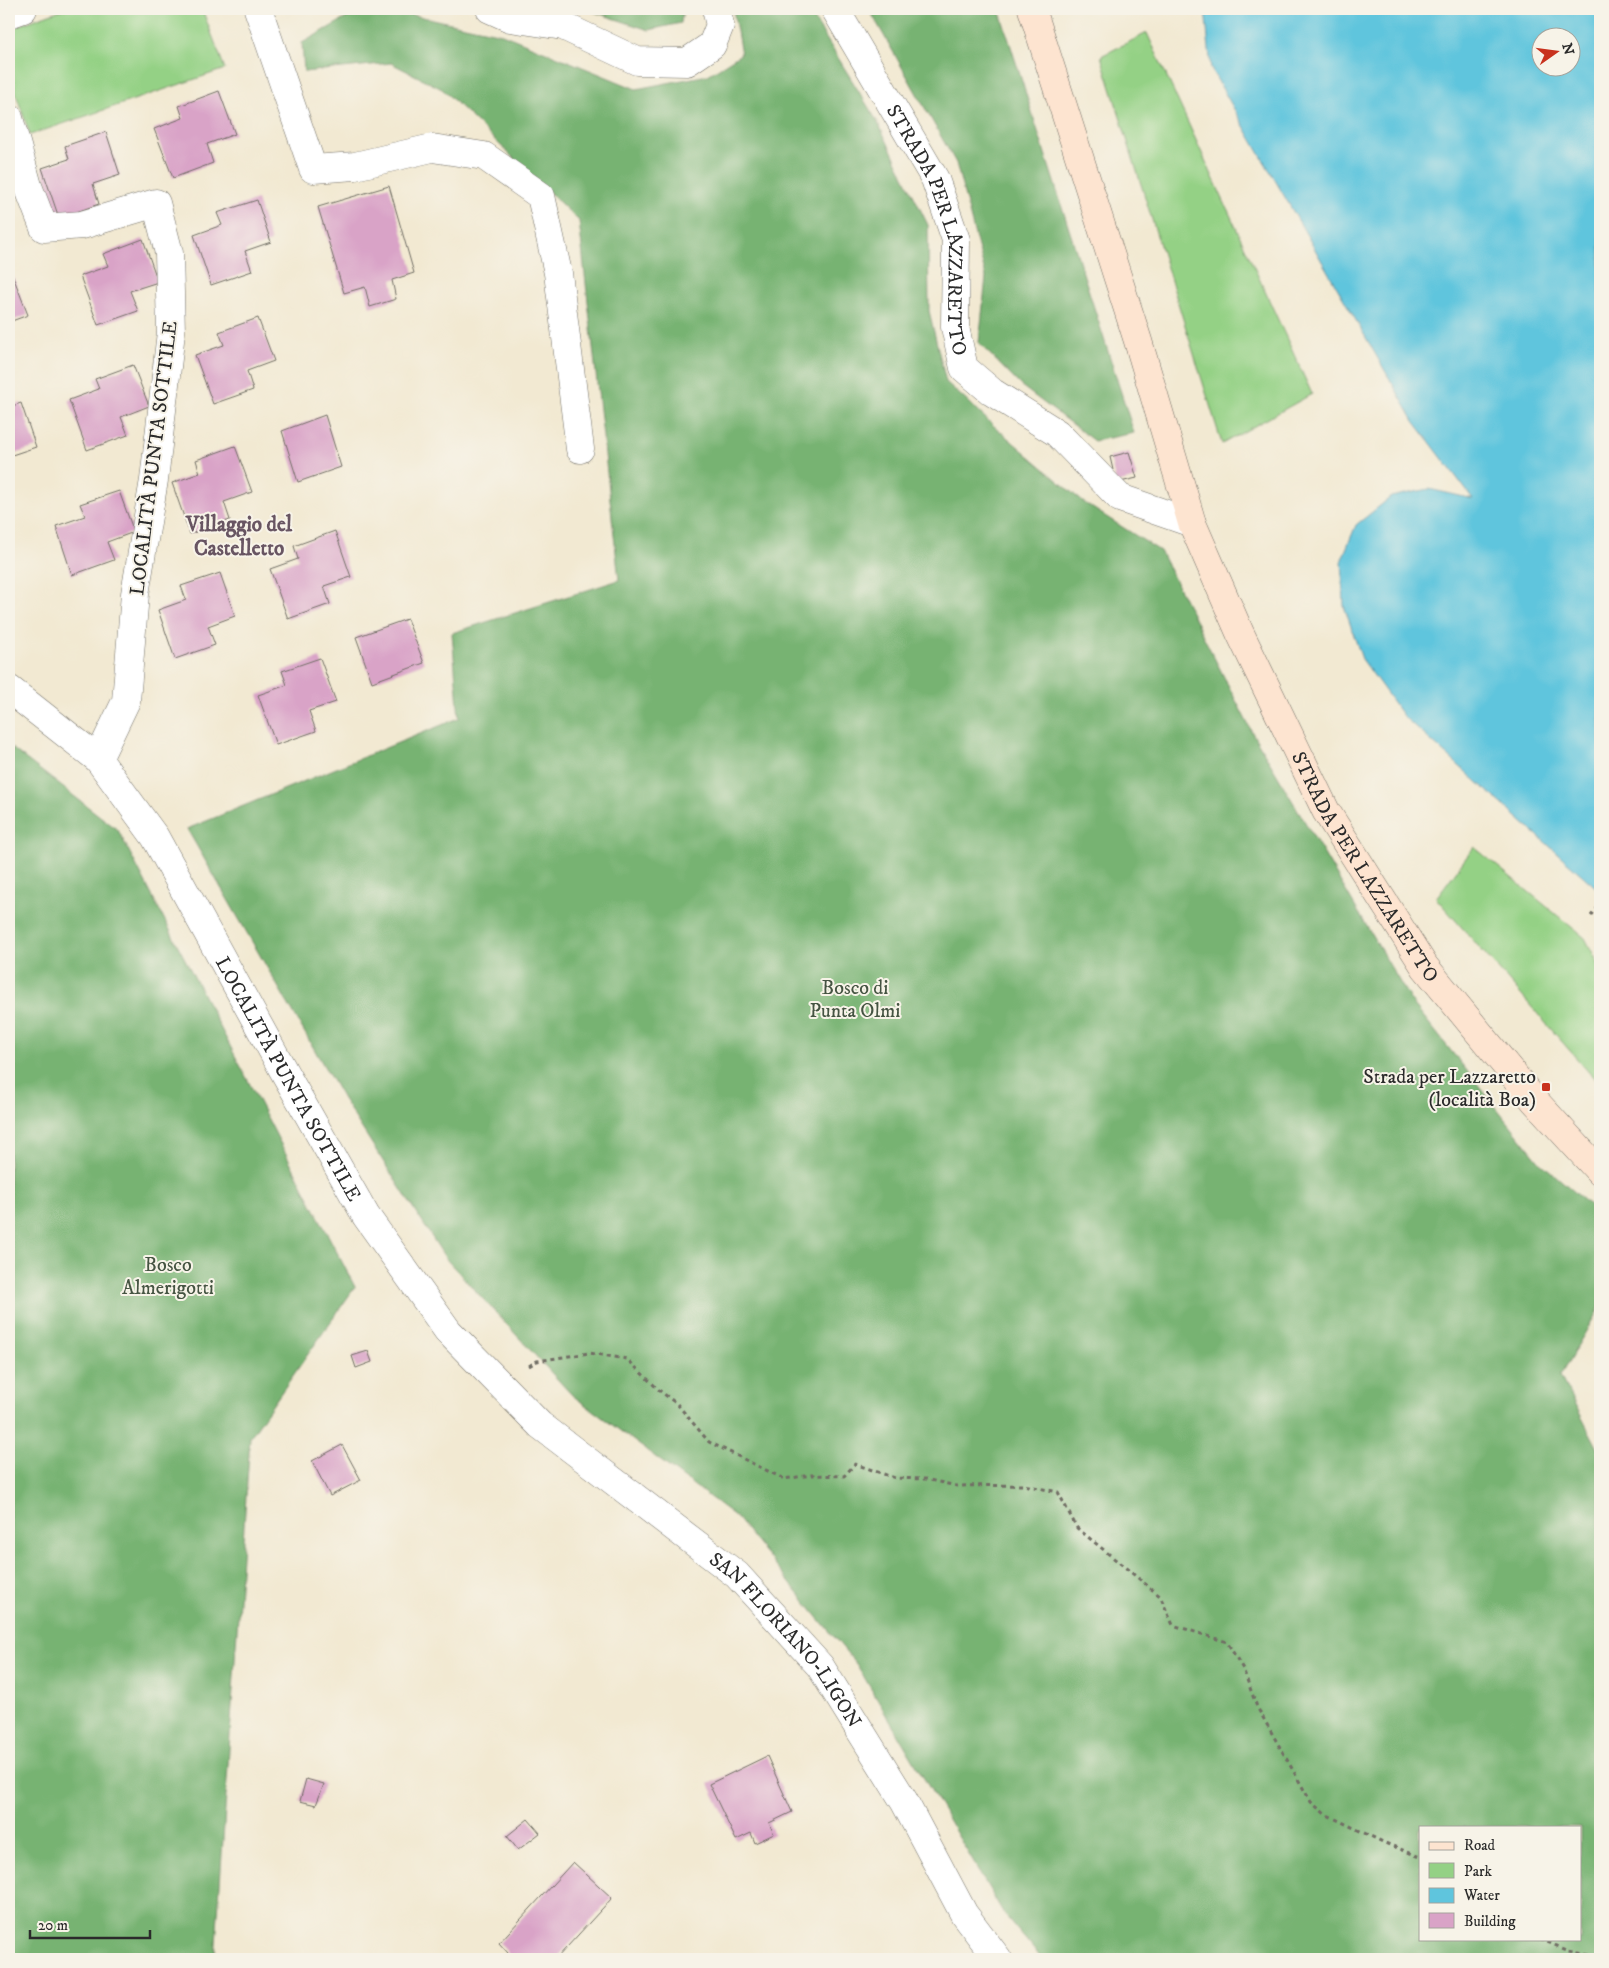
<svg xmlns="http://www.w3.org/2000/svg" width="1609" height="1968" font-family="'IM FELL DW Pica',serif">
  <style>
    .green { fill: #94d185; stroke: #607e58 }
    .forest { fill: #77b372; stroke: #516f4e; fill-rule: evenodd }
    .water { fill: #5fc5dd; stroke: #457884; fill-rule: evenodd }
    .building { fill: #d9a3c7 }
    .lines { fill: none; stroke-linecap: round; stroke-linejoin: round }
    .minor-casing { stroke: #716e65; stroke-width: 29 }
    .secondary-casing { stroke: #716e65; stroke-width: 29 }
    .path { stroke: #716e65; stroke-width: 3; stroke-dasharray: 4 4; stroke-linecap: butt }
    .minor { stroke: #fff; stroke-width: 28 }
    .secondary { stroke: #fde4d0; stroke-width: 28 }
    .poi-dot { fill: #c8321e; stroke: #f7f3e8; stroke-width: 2 }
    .labels { text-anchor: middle; stroke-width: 4; stroke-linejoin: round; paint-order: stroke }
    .street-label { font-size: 20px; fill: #2b2b2b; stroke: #f7f3e8 }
    .park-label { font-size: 20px; fill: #455442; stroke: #f7f3e8 }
    .poi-label { font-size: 20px; fill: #2b2b2b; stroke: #f7f3e8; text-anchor: end }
    .neighbourhood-label { font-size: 21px; font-weight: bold; fill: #685562; stroke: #f7f3e8 }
  </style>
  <rect width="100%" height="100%" fill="#f7f3e8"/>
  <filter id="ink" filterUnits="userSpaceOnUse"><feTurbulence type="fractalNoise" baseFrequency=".02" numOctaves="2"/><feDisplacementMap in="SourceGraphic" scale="10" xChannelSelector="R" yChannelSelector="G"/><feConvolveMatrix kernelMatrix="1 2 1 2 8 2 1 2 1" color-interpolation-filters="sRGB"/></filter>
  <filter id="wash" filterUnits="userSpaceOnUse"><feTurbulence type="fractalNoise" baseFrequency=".0096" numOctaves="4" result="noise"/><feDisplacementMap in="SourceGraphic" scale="20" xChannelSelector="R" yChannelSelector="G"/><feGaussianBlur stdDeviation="1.12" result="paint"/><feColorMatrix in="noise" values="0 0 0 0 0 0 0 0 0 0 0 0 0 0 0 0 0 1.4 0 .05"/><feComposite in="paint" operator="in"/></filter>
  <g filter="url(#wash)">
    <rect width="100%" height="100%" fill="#f2e9d2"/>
    <path class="green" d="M63 9H202L225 69 30 135 9 73V29Z
      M1147 33 1312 394 1222 444 1101 56Z
      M1474 847 1585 938 1600 967V1085L1436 898Z"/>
    <path class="forest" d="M362 9H385L502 34 636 89 708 75 741 54 733 9H808L877 121 928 225 929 311 946 382 994 426 1083 502 1160 551 1254 736 1411 1001 1540 1162 1600 1214V1307L1560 1376 1600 1452V1959H1042L1004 1914 857 1665 735 1516 572 1395 446 1259 343 1099 187 829 459 718 452 633 619 580 579 221 442 89 391 63 304 72 302 43ZM1420 1827H1580V1939H1420Z
      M585 9H683L681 23 649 30Z
      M869 9H999L1134 433 1094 441 1020 385 979 343 986 277 956 163Z
      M9 746 118 830 355 1287 250 1437 215 1959H9Z"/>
    <path class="water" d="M1205 9H1600V891L1403 716 1362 659 1344 606 1342 559 1356 525 1391 497 1429 489 1473 499 1414 421 1211 69ZM1542 38H1572V68H1542Z"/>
    <g id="blocks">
      <path class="building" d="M219 91 235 134 207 144 213 163 173 178 154 129 183 118 179 106Z
        M106 132 120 175 93 184 99 204 59 218 42 168 69 159 65 146Z
        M389 186 414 273 392 280 396 299 370 307 365 287 344 293 318 207Z
        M257 200 271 242 245 251 252 271 211 285 194 235 222 225 217 213Z
        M143 239 158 282 130 291 138 311 98 325 80 276 108 266 103 254Z
        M9 266 28 315 9 322Z
        M258 318 274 361 247 371 253 390 213 404 195 355 224 345 219 332Z
        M133 365 149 406 121 417 128 435 87 450 69 400 99 389 95 379Z
        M21 403 36 447 9 456V407Z
        M325 415 341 467 298 482 282 431Z
        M235 446 252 492 224 502 230 520 190 534 172 483 200 473 196 460Z
        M1129 452 1137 478 1116 483 1110 457Z
        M119 491 134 532 107 542 114 560 72 575 56 526 85 516 80 504Z
        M335 531 351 577 324 586 330 604 288 619 270 569 298 559 294 546Z
        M220 573 235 616 208 626 215 645 175 659 158 610 186 600 181 586Z
        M407 619 424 663 372 682 356 637Z
        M320 658 336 702 309 711 316 731 276 745 258 695 287 685 282 671Z
        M368 1351 372 1362 356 1368 352 1356Z
        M342 1445 361 1480 330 1496 312 1461Z
        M767 1756 792 1812 769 1823 774 1834 755 1843 751 1833 736 1840 709 1784Z
        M306 1779 324 1784 316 1805 300 1801Z
        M528 1819 540 1833 518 1850 507 1836Z
        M573 1862 612 1898 556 1959H503L508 1953 499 1943Z"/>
    </g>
  </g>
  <g filter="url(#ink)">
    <use href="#blocks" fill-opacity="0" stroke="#716e65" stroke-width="1"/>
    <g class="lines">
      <g class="minor-casing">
        <g id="minor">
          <path d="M258 9 313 169 355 166 432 148 484 156 541 196 558 273 580 449"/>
          <path d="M490 9 510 18 563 26 637 61 687 62 712 45 720 25 716 9"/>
          <path id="s1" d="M835 9 935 179 956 240 955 327 964 368 992 392 1057 433 1120 498 1192 523"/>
          <path d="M9 14 23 9"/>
          <path d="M9 118 28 186 44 228 82 225 156 203 169 253 171 332 154 480 135 594 126 701 98 759"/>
          <path id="s2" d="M9 689 98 759 155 837 287 1077 366 1216 448 1331 540 1425 737 1575 820 1666 904 1801 964 1914 998 1959"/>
        </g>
      </g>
      <g class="secondary-casing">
        <g id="secondary">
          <path id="s3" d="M1032 9 1138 341 1192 523 1240 633 1326 811 1425 967 1535 1101 1600 1172"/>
        </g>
      </g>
      <path class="path" d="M1591 916 1600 905
        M529 1366 537 1361 589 1353 627 1359 660 1391 677 1404 709 1442 784 1479 811 1475 844 1476 855 1464 895 1478 925 1479 957 1486 1024 1485 1058 1492 1077 1528 1160 1596 1173 1625 1227 1642 1243 1669 1257 1707 1311 1802 1325 1814 1385 1843 1420 1857
        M1540 1939 1569 1951 1600 1957"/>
      <use href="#minor" class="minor"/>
      <use href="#secondary" class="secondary"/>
    </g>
  </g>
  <rect class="poi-dot" x="1541" y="1082" width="10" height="10" rx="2.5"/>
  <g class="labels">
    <g class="street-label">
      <text dy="7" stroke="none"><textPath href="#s1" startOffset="245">STRADA PER LAZZARETTO</textPath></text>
      <text transform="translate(153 458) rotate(-83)" y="7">LOCALITÀ PUNTA SOTTILE</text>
      <text dy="7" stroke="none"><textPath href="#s3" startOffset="924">STRADA PER LAZZARETTO</textPath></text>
      <text dy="7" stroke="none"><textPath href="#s2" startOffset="486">LOCALITÀ PUNTA SOTTILE</textPath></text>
      <text dy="7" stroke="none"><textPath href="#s2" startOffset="1245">SAN FLORIANO-LIGON</textPath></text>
    </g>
    <g class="park-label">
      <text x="855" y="994">Bosco di<tspan x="855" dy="23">Punta Olmi</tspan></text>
      <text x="168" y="1271">Bosco<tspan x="168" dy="23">Almerigotti</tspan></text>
    </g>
    <g class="poi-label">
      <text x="1536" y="1083">Strada per Lazzaretto<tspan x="1536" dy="23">(località Boa)</tspan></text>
    </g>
    <g class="neighbourhood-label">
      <text x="239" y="531">Villaggio del<tspan x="239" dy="24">Castelletto</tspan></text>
    </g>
  </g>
  <rect width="1609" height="1968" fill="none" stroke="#f7f3e8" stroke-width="30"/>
  <rect x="1419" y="1826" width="162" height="115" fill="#f7f3e8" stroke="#a5a39c"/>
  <rect x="1429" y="1842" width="25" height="8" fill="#fde4d0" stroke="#a5a39c"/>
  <text x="1464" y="1850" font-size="15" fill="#2b2b2b">Road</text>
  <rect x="1429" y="1863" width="25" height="15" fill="#94d185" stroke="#a5a39c"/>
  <text x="1464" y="1876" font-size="15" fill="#2b2b2b">Park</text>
  <rect x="1429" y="1888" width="25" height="15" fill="#5fc5dd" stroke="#a5a39c"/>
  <text x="1464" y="1900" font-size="15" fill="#2b2b2b">Water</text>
  <rect x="1429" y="1913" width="25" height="15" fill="#d9a3c7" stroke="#a5a39c"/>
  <text x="1464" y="1926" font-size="15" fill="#2b2b2b">Building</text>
  <g transform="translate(1556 52) rotate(76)"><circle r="24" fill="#f7f3e8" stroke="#a5a39c"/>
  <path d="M0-4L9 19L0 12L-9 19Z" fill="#c8321e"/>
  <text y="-8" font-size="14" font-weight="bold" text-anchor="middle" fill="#2b2b2b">N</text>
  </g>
  <path d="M30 1930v8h120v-8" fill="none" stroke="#2b2b2b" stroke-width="2.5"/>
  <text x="38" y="1930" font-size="15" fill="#2b2b2b" stroke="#f7f3e8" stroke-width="4" paint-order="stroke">20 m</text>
</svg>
